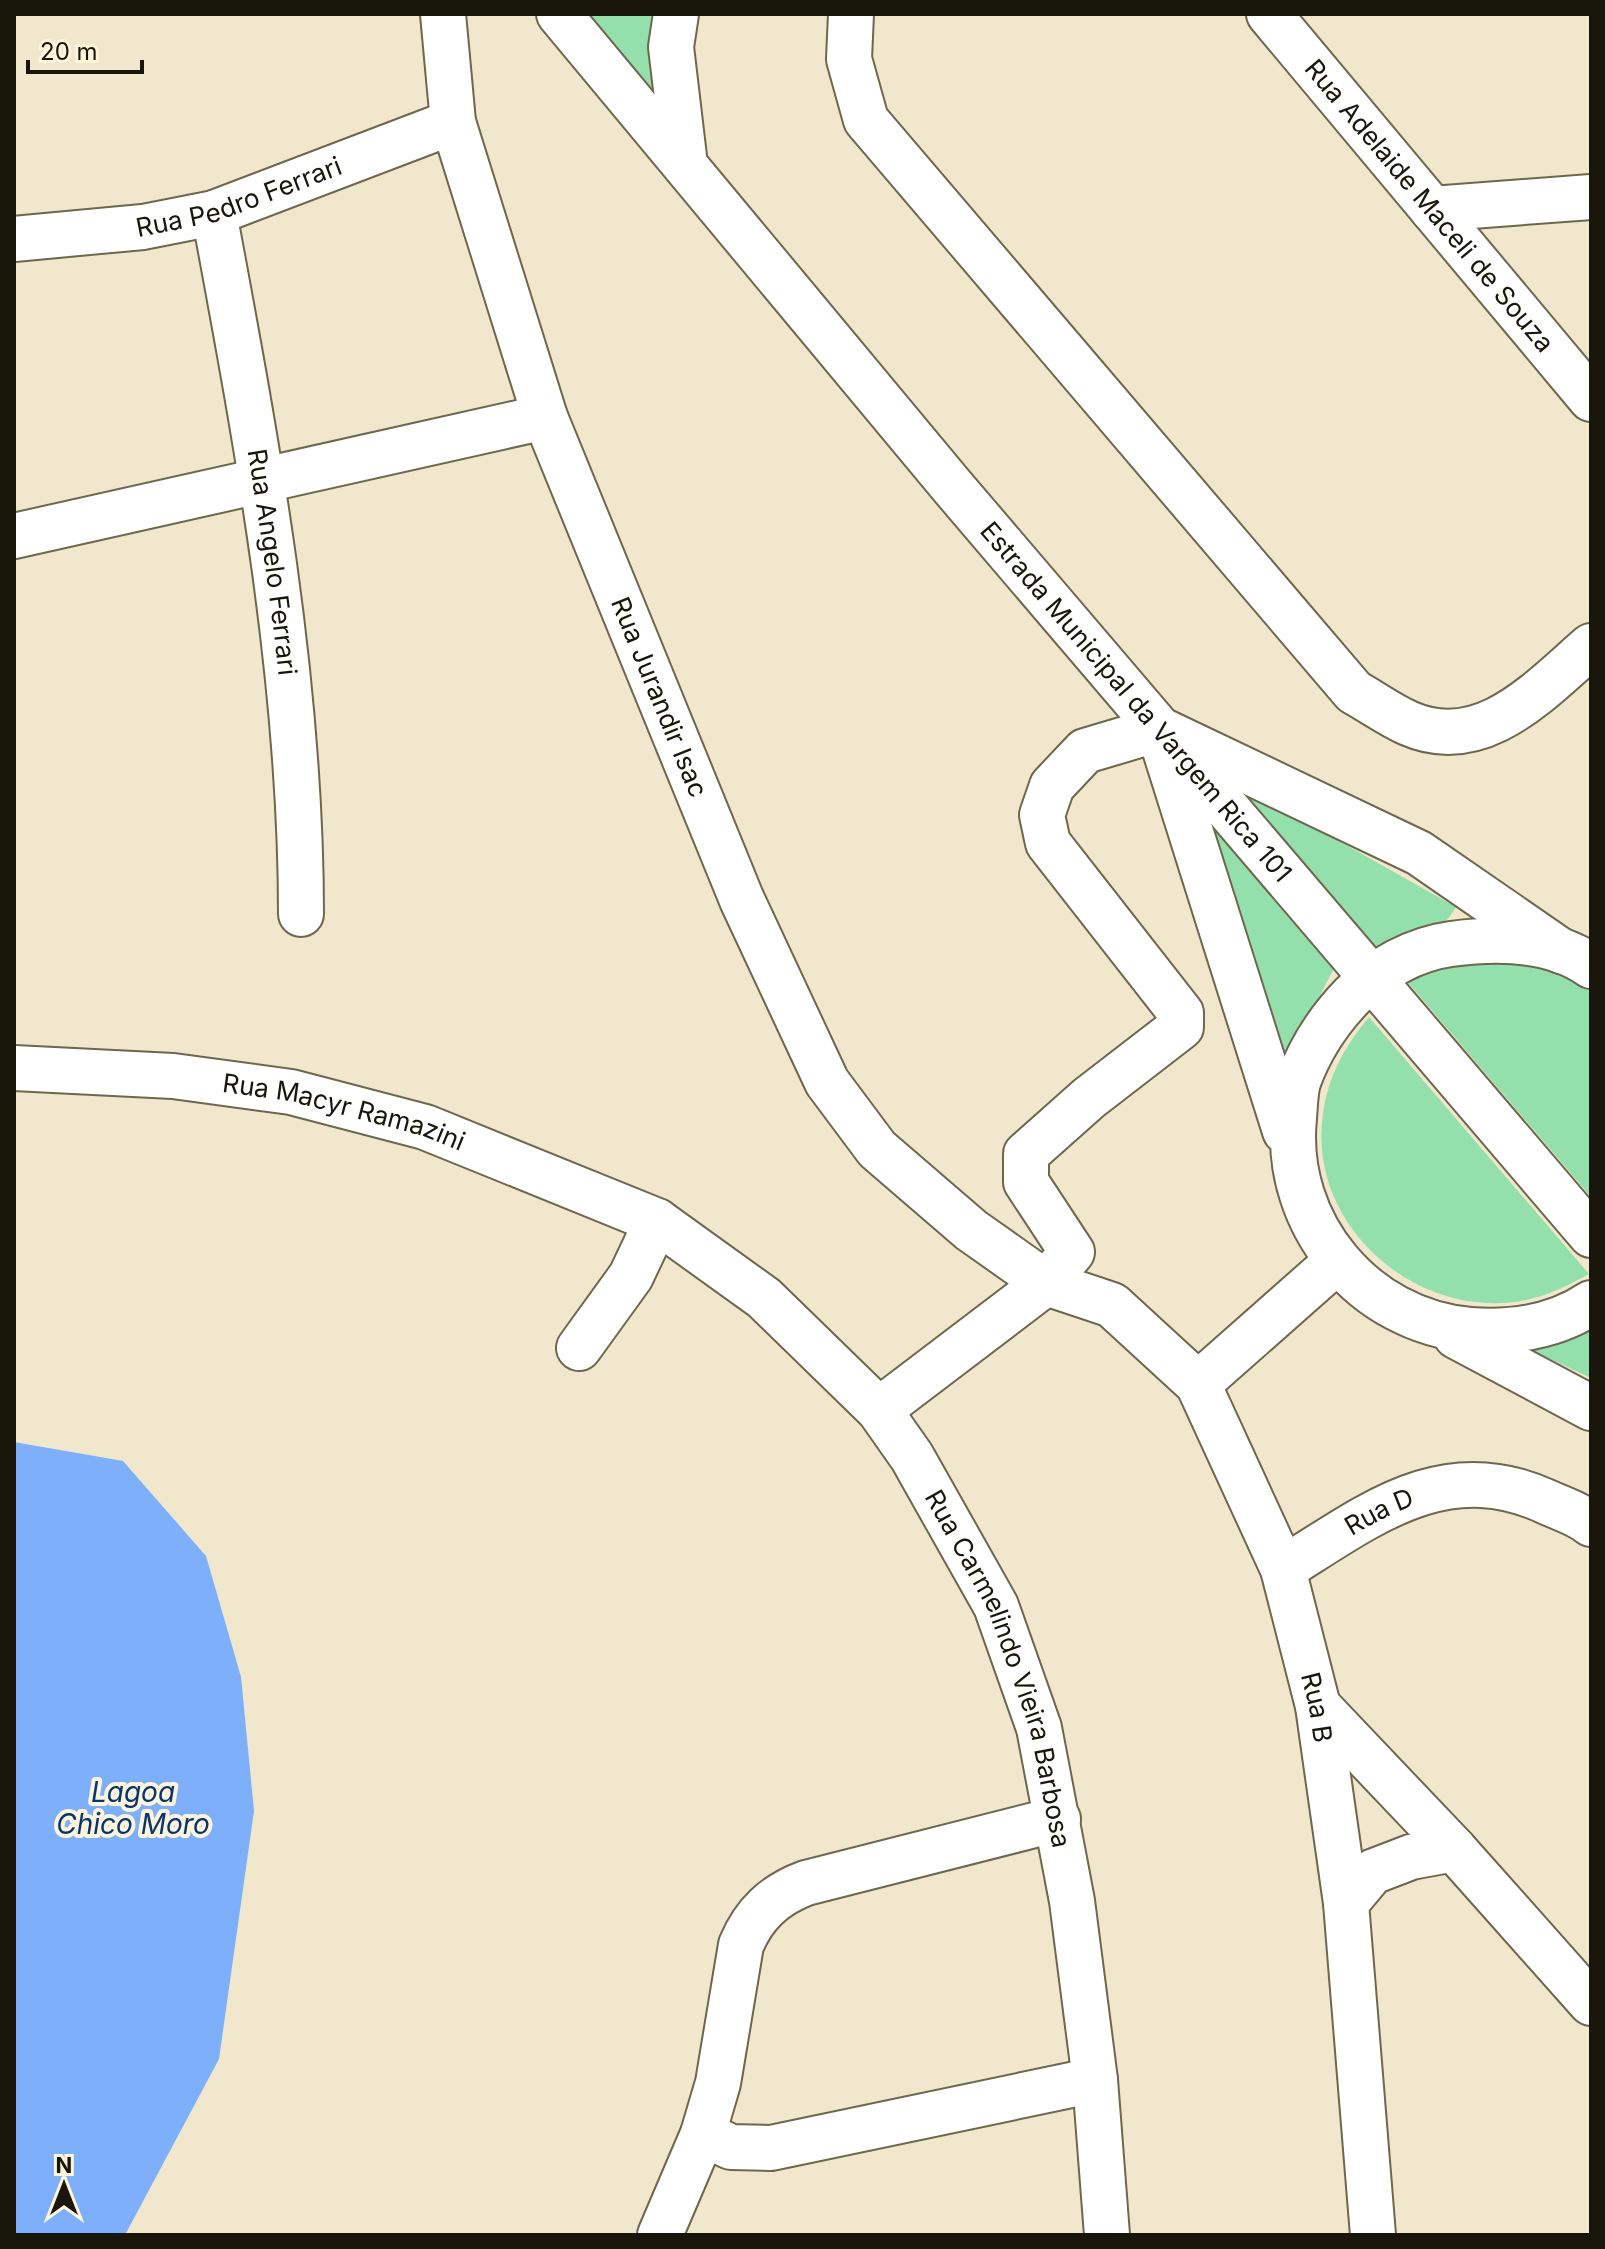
<svg xmlns="http://www.w3.org/2000/svg" width="1605" height="2249" font-family="Inter,sans-serif">
  <style>
    .green { fill: #93e0ac }
    .water { fill: #7eaffa }
    .lines { fill: none; stroke-linecap: round; stroke-linejoin: round }
    .minor-casing { stroke: #6f664e; stroke-width: 48 }
    .minor { stroke: #fff; stroke-width: 44 }
    .labels { text-anchor: middle; stroke-width: 8; stroke-linejoin: round; paint-order: stroke }
    .street-label { font-size: 26px; fill: #18150b; stroke: #fdf4d9 }
    .water-label { font-size: 28px; font-style: italic; fill: #073475; stroke: #fdf4d9 }
  </style>
  <rect width="100%" height="100%" fill="#f0e7cc"/>
  <path class="green" d="M575 14H656L662 116Z
    M1236 783 1456 907C1432 945 1414 944 1372 950Z
    M1220 828 1334 968 1313 1009 1285 1052 1215 833Z
    M1457 959 1539 961 1591 986V1197L1405 979Z
    M1369 1017 1589 1274C1572 1283 1554 1293 1534 1298 1424 1327 1306 1229 1323 1114 1328 1076 1345 1046 1369 1017Z
    M1591 1327V1378L1525 1347Z"/>
  <path class="water" d="M14 1442 123 1461 206 1556 241 1677 254 1811 219 2059 125 2235H14Z"/>
  <g class="lines">
    <g class="minor-casing">
      <g id="minor">
        <path id="s1" d="M443 14 453 122 545 417 742 900 827 1082 877 1149 971 1230 1046 1283 1112 1305 1198 1384 1283 1569 1318 1706 1346 1903 1373 2235"/>
        <path id="s2" d="M559 14 951 485 1591 1235"/>
        <path d="M676 14 671 47 685 165"/>
        <path d="M851 14 849 59 866 120 1354 692C1372 702 1390 715 1408 723 1482 756 1540 690 1591 646"/>
        <path id="s3" d="M1269 14 1591 399"/>
        <path d="M1432 209 1591 197"/>
        <path id="s4" d="M214 213C257 444 301 678 301 914"/>
        <path id="s5" d="M14 239 143 227 214 213 453 122"/>
        <path d="M14 536 545 417"/>
        <path d="M1164 747 1285 1131"/>
        <path d="M1591 966C1552 938 1497 938 1451 944 1414 949 1378 969 1352 996 1328 1021 1310 1048 1298 1082 1295 1093 1295 1107 1294 1118 1283 1224 1364 1321 1470 1330 1512 1333 1555 1327 1591 1303"/>
        <path id="s6" d="M14 1068 173 1076 291 1092 425 1127 657 1221 764 1298 879 1410 912 1457 996 1606 1039 1728 1072 1901 1095 2080 1107 2235"/>
        <path d="M1456 1336 1591 1408"/>
        <path d="M579 1348 631 1276 657 1221"/>
        <path d="M1198 1384 1336 1262"/>
        <path d="M879 1410 1046 1283 1072 1252 1026 1182V1154L1089 1098 1181 1027V1013L1048 843 1042 815 1052 786 1085 751 1159 729 1419 853 1561 951"/>
        <path id="s7" d="M1283 1569C1368 1516 1444 1454 1547 1502 1562 1509 1579 1514 1591 1524"/>
        <path d="M1318 1706 1454 1849 1591 2003"/>
        <path d="M1346 1903 1372 1872 1411 1857 1454 1849"/>
        <path d="M703 2134 731 2147 771 2148 1095 2080"/>
        <path d="M660 2235 703 2134 718 2083 741 1945C754 1914 774 1895 806 1883L1058 1819"/>
      </g>
    </g>
    <use href="#minor" class="minor"/>
  </g>
  <g class="labels">
    <g class="street-label">
      <text dy="9" stroke="none"><textPath href="#s5" startOffset="230">Rua Pedro Ferrari</textPath></text>
      <text dy="9" stroke="none"><textPath href="#s3" startOffset="250">Rua Adelaide Maceli de Souza</textPath></text>
      <text dy="9" stroke="none"><textPath href="#s4" startOffset="354">Rua Angelo Ferrari</textPath></text>
      <text dy="9" stroke="none"><textPath href="#s1" startOffset="720">Rua Jurandir Isac</textPath></text>
      <text dy="9" stroke="none"><textPath href="#s2" startOffset="898">Estrada Municipal da Vargem Rica 101</textPath></text>
      <text dy="9" stroke="none"><textPath href="#s6" startOffset="334">Rua Macyr Ramazini</textPath></text>
      <text dy="9" stroke="none"><textPath href="#s7" startOffset="112">Rua D</textPath></text>
      <text dy="9" stroke="none"><textPath href="#s6" startOffset="1248">Rua Carmelindo Vieira Barbosa</textPath></text>
      <text dy="9" stroke="none"><textPath href="#s1" startOffset="1972">Rua B</textPath></text>
    </g>
    <g class="water-label">
      <text x="133" y="1802">Lagoa<tspan x="133" dy="32">Chico Moro</tspan></text>
    </g>
  </g>
  <rect width="1605" height="2249" fill="none" stroke="#18150b" stroke-width="32"/>
  <g transform="translate(64 2185)" stroke="#fdf4d9" stroke-width="6" paint-order="stroke">
  <path d="M0-6L14 30L0 20L-14 30Z" fill="#18150b"/>
  <text y="-12" font-size="22" font-weight="bold" text-anchor="middle" fill="#18150b">N</text>
  </g>
  <path d="M28 60v12h114v-12" fill="none" stroke="#18150b" stroke-width="4"/>
  <text x="40" y="60" font-size="24" fill="#18150b" stroke="#fdf4d9" stroke-width="6" paint-order="stroke">20 m</text>
</svg>
